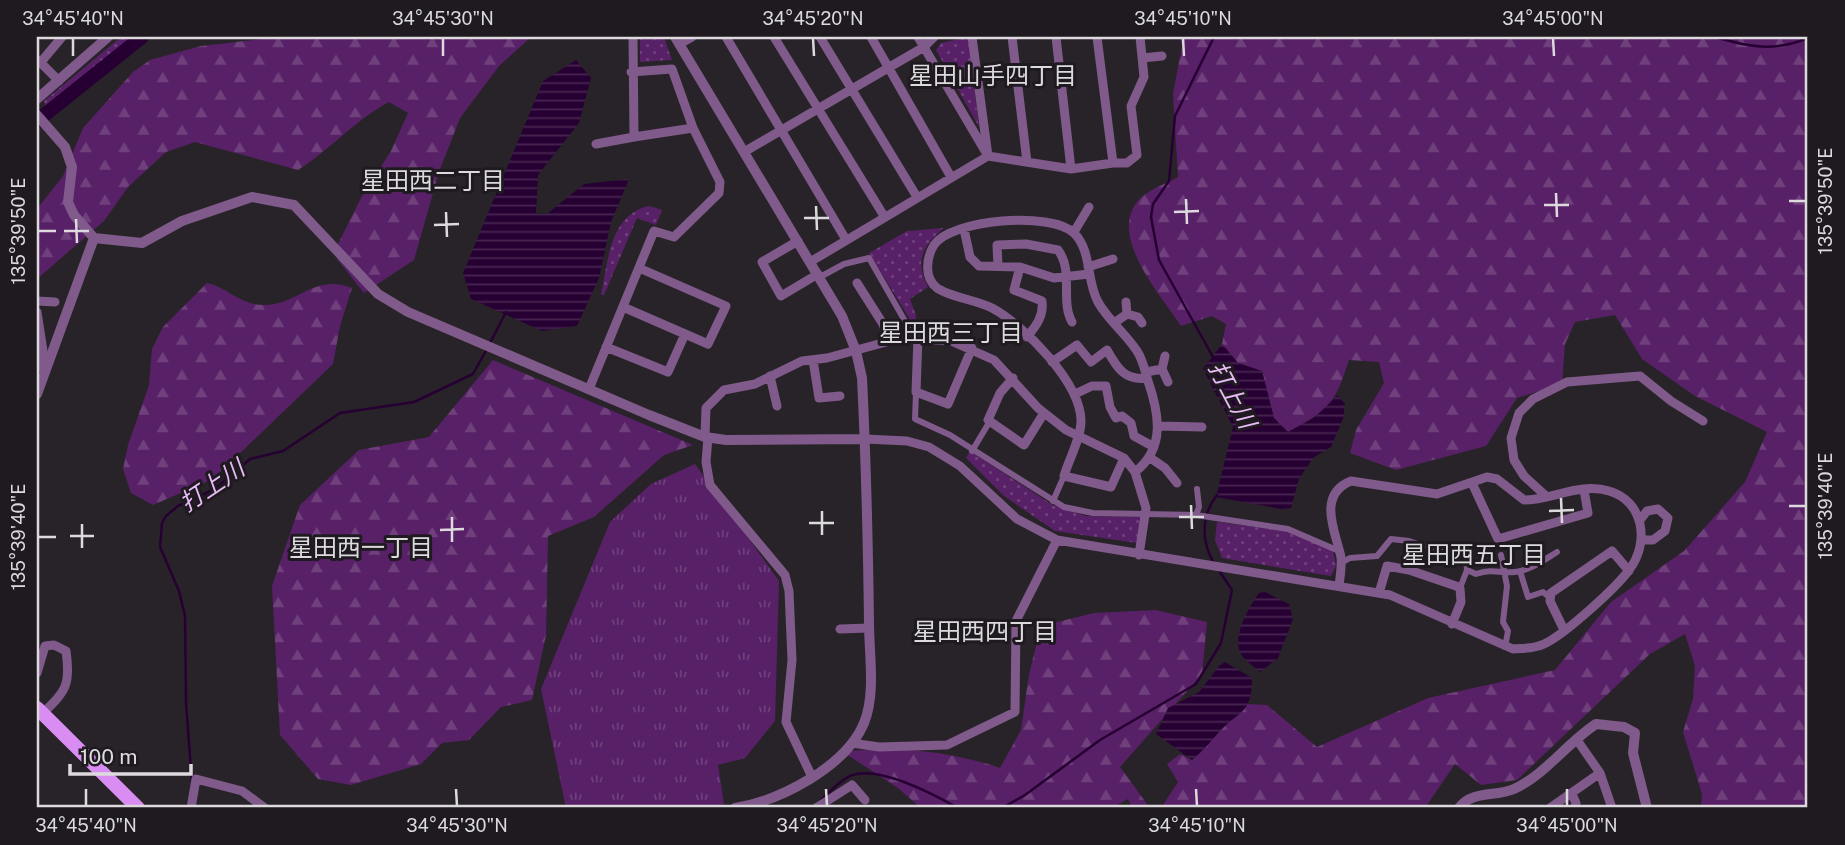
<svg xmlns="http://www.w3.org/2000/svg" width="1845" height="845" font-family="'Public Sans','Noto Sans JP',sans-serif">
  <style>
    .grass { fill: url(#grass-tufts) }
    .forest { fill: url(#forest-firs) }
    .park { fill: url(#park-dots) }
    .water { fill: url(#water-rules) }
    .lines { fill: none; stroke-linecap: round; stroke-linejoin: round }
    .stream { stroke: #270033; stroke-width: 2.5 }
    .river { stroke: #270033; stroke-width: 14 }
    .pedestrian { stroke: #7f5a8a; stroke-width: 6 }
    .minor { stroke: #7f5a8a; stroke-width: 9 }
    .tertiary { stroke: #7f5a8a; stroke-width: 10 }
    .primary { stroke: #d98cf1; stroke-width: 14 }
    .ticks { fill: none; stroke: #dddade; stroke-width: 2.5 }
    .labels { text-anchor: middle; stroke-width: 6; stroke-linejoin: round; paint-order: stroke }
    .neighbourhood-label { font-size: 24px; fill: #dddade; stroke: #1e1a20 }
    .water-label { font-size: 24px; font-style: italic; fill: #e8baf6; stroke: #1e1a20 }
    .neatline { fill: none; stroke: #dddade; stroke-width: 2.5 }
    .ticks-label { font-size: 18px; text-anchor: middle; fill: #dddade }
  </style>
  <defs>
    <pattern id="grass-tufts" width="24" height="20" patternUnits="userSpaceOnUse" patternTransform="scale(1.75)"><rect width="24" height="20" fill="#582067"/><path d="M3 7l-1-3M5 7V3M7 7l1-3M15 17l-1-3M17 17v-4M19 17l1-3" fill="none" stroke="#70407c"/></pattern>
    <pattern id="forest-firs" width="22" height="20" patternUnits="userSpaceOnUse" patternTransform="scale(1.75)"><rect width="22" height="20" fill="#582067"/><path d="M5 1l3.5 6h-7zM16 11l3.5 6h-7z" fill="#70407c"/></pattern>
    <pattern id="park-dots" width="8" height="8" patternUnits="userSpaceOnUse" patternTransform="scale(1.75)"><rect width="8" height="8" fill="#582067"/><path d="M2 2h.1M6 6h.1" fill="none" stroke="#70407c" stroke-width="1.8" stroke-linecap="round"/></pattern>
    <pattern id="water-rules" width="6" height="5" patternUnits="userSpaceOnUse" patternTransform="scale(1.75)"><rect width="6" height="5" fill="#270033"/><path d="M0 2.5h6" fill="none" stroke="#462550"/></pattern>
  </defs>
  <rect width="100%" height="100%" fill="#282329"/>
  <path class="grass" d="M695 464 779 581 775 721 745 758 718 765 724 804 700 808H566L541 689 610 522 651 484Z"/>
  <path class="forest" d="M279 37H531L499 66 460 118 439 172 414 260 364 293 337 259V246L361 198 391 151 408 113 389 102C355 120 331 149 298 170L195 142 166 152 128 187 104 221 37 279V209L63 176 83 128 133 72 150 60 201 46Z
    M1179 37H1808V808H1701L1702 794 1683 732 1693 699 1695 666 1685 634 1650 654 1517 780 1481 785 1455 764 1425 808H1161L1178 782 1167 764 1180 754 1192 760C1203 751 1210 742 1219 732 1228 722 1238 716 1247 704L1267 705 1317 747 1428 698 1555 670 1611 602 1684 551 1745 482 1767 432 1695 396 1642 359 1615 315 1575 322 1565 344 1562 384 1517 398 1486 446 1396 470 1350 453 1356 430 1384 383 1379 362 1349 360C1335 404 1329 410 1288 432L1274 418 1262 371 1238 363 1222 344 1226 324 1212 316 1181 326C1161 295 1109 238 1137 202 1145 191 1166 184 1178 177L1173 94 1182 46Z
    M207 283C227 287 240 305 263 305 297 306 314 273 352 288L340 326 333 364 213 479 153 505 131 493 123 469 128 445 149 385 152 349 163 327Z
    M493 360 693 445 664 455 594 517 548 536 546 635 532 700 501 707 469 740 442 743 421 764 351 785 318 779 280 735 272 586 300 505 359 450 429 437Z
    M1156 610 1207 622 1202 674 1120 767 1150 808H1132L1128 799 1111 808H921L898 788 843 752C894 745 951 751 1000 768L1021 730 1029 674 1041 626 1094 613Z"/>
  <path class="park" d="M121 37H138L46 109 44 101Z
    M640 37H664L672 60 640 62Z
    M968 37 979 127 936 50 941 43Z
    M649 206 662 210 656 225 637 218 604 295H601C608 262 609 215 649 206Z
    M944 228C923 245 914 261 928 287L910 299 916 315V329L869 253 907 231Z
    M970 451 1051 504 1086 516 1140 517 1137 543 1055 531 1004 496 966 458Z
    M1217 522 1288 531 1333 550 1336 566 1331 576 1222 558 1215 540Z"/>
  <path class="water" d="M576 60 591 78 579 123 538 175 536 214H547L584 184 629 179 611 222 599 278 577 326 542 331 471 299 463 273 543 81Z
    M1222 344 1238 363 1262 371 1274 418 1288 432 1315 417 1338 395 1345 404 1343 419 1331 447 1313 458 1299 479 1291 508 1281 509 1216 497 1233 427 1203 369Z
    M1265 592 1289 604 1293 619 1278 658 1260 672C1255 667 1247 662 1243 657 1229 640 1249 607 1259 593Z
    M1225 662 1252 678C1252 715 1239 710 1219 732 1210 742 1203 751 1192 760L1156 734 1168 708 1199 692 1219 666Z"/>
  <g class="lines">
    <path class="stream" d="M1715 37C1749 47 1774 52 1808 38
      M490 343 506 312
      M1213 357 1159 260 1151 217 1153 204 1169 181 1175 116 1214 37
      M1214 563C1201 542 1201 515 1217 495
      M192 783 186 703 185 616 179 591 160 547 162 523 166 516 178 506 215 489 250 459 283 451 340 413 414 402 473 374 487 349
      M821 800C830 792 839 781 850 776 877 764 935 795 958 808
      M1002 808 1025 795 1100 740 1196 684 1221 643 1232 590 1218 569"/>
    <path class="river" d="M37 121 142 37"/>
    <path class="pedestrian" d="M820 277 844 264 869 258 914 337
      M916 392 915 419 950 435 1064 507 1093 513 1196 515 1288 529 1339 551
      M972 451 990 421
      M1053 501 1064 476
      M1196 515 1199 507 1197 489
      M1501 555 1507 586 1503 622 1508 631 1505 647
      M1341 563 1350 558 1377 556 1391 539 1409 541 1466 559 1467 570 1476 574C1496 568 1498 574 1515 572 1531 570 1544 560 1557 552
      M1520 571 1528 597 1543 592 1549 597
      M1460 588 1467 570"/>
    <path class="minor" d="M726 37 845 238
      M774 37 884 216
      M820 37 917 197
      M871 37 951 177
      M972 37 988 156 1071 169 1113 163 1097 37
      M1012 37 1027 162
      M1056 37 1071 169
      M681 43 692 37
      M1142 58 1162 56
      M38 60 59 81
      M41 62 62 37
      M631 72 672 69 693 128
      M596 144 634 137
      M744 152 924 47 934 37
      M1113 163H1127L1137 155 1131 106 1144 77 1140 37
      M964 229 970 257 979 266 1020 267 1054 278 1089 274
      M1074 232 1089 207
      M798 241 762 262 781 296 818 274
      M810 262 988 156 918 37
      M998 266 997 245 1026 244 1058 250C1074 271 1060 301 1072 322
      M1020 267 1014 290 1042 301C1044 316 1036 326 1027 337
      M1088 267 1113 259
      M857 283 883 324 889 341
      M37 301 55 302
      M623 307 708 344 726 306 639 268
      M37 312 43 351 39 367 45 369
      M1127 314 1138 317 1142 323
      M1114 323 1127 314 1126 302
      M918 337 916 392 948 404 972 348
      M606 347 668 372 685 334
      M813 360 819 398 840 396
      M1052 362 1077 345 1091 362 1107 350C1117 368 1125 381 1147 378
      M1162 369 1168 382
      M1146 372 1162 369 1165 356
      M770 376 777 406
      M1013 378 1000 393 988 420 1024 445 1044 413
      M589 389 654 231 674 237 719 193 720 182 693 128 634 137 633 37
      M1075 394 1092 386H1106L1110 407 1116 418 1122 416 1131 423 1134 436 1154 447
      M1159 426 1202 427
      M705 437 706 408 724 390 755 384 802 361 827 358 901 338 951 341 994 360 1038 408 1066 430 1124 458 1135 472 1146 508 1139 555
      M708 437 706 462 710 485 785 575 789 591 792 660 786 722 812 777
      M865 439 907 441 929 447 960 466 1017 519 1057 540 1390 595 1513 649C1524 648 1534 649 1544 644 1564 635 1616 588 1629 570 1650 543 1644 501 1609 491 1580 482 1552 500 1524 500L1497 479 1487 477 1437 494 1351 481C1316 495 1336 533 1341 557 1342 566 1340 577 1339 586
      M1149 457 1165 468 1177 483
      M1124 458 1111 487 1064 476C1069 459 1081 438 1081 421 1081 383 1024 325 992 308 976 300 950 297 937 288 924 278 926 258 934 245 952 219 1051 211 1074 233 1092 251 1086 280 1098 302 1108 320 1126 334 1137 351 1143 360 1145 371 1148 381 1159 413 1166 448 1135 472
      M1472 483 1498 539 1588 513 1584 490
      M1546 496 1524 476 1514 460 1511 438 1519 413 1533 399 1567 382 1640 376 1671 401 1703 421
      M1640 520 1647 511 1658 509 1668 518 1665 531 1653 540H1641
      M1379 593 1387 566 1409 570 1456 586 1460 588 1461 602 1452 624
      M840 629 869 628
      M1564 630 1550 601 1551 593 1612 551 1629 571
      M37 673 45 646 54 645 66 651C71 685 66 691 42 714
      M1577 740 1600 773 1612 808
      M852 743 879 747 947 745 1015 712 1016 621 1057 540
      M1572 794 1576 803 1575 808
      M191 808 196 779 242 791 265 808
      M816 808 852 785 865 800
      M1550 808 1600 773"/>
    <path class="tertiary" d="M675 37 842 316 856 351 862 378C866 460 868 541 869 623 869 654 876 694 864 723 846 767 779 801 735 808
      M37 99 108 37
      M37 115 65 147 72 167 68 202 74 215 94 238
      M37 394 94 238 142 243 182 221 252 197 294 205 378 294 408 312 649 415 705 437 726 440 865 439
      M1459 808C1472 790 1496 797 1514 789 1546 774 1567 743 1596 724L1624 727 1635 733 1633 753 1647 808"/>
    <path class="primary" d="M37 708 138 808"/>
  </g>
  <path class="ticks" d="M73 38V56M443 38V56M813 38 814 56M1183 38 1184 56M1553 38 1554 56M1556 193 1557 217M1186 199 1187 224M1789 201H1806M1544 205H1569M816 206 817 230M446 212 447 237M1174 212 1199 211M804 218H829M76 219 77 243M434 225 459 224M38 231H56M64 231H89M1561 498 1562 523M1191 505 1192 529M1789 506H1806M822 511V535M1549 511 1574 510M452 517V542M1179 517H1204M809 523H834M82 524V548M440 530 464 529M70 536H94M38 537H56M86 789V806M456 789 457 806M826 789 827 806M1196 789 1197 806M1567 789V806"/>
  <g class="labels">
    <g class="neighbourhood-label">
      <text x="993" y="84">星田山手四丁目</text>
      <text x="433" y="189">星田西二丁目</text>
      <text x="951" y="341">星田西三丁目</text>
      <text x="361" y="556">星田西一丁目</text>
      <text x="1474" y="563">星田西五丁目</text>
      <text x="985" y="640">星田西四丁目</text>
    </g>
    <g class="water-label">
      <text transform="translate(1232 395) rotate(62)" y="8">打上川</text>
      <text transform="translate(212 486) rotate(-34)" y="8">打上川</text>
    </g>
  </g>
  <rect width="1845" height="845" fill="none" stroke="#1e1a20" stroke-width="77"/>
  <path d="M70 764v10h121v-10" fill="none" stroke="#dddade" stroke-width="3.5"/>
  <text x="80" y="764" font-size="21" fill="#dddade" stroke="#1e1a20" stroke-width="5" paint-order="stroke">100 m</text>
  <rect x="38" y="38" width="1768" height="768" class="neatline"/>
  <g class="ticks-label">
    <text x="73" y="25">34°45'40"N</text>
    <text x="443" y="25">34°45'30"N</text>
    <text x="813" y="25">34°45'20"N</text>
    <text x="1183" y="25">34°45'10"N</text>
    <text x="1553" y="25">34°45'00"N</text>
    <text transform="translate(1826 201) rotate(-90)" y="6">135°39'50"E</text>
    <text transform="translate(19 231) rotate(-90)" y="6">135°39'50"E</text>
    <text transform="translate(1826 506) rotate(-90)" y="6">135°39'40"E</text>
    <text transform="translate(19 537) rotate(-90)" y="6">135°39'40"E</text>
    <text x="86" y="832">34°45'40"N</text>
    <text x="457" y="832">34°45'30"N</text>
    <text x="827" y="832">34°45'20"N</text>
    <text x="1197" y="832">34°45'10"N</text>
    <text x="1567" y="832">34°45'00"N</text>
  </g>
</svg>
